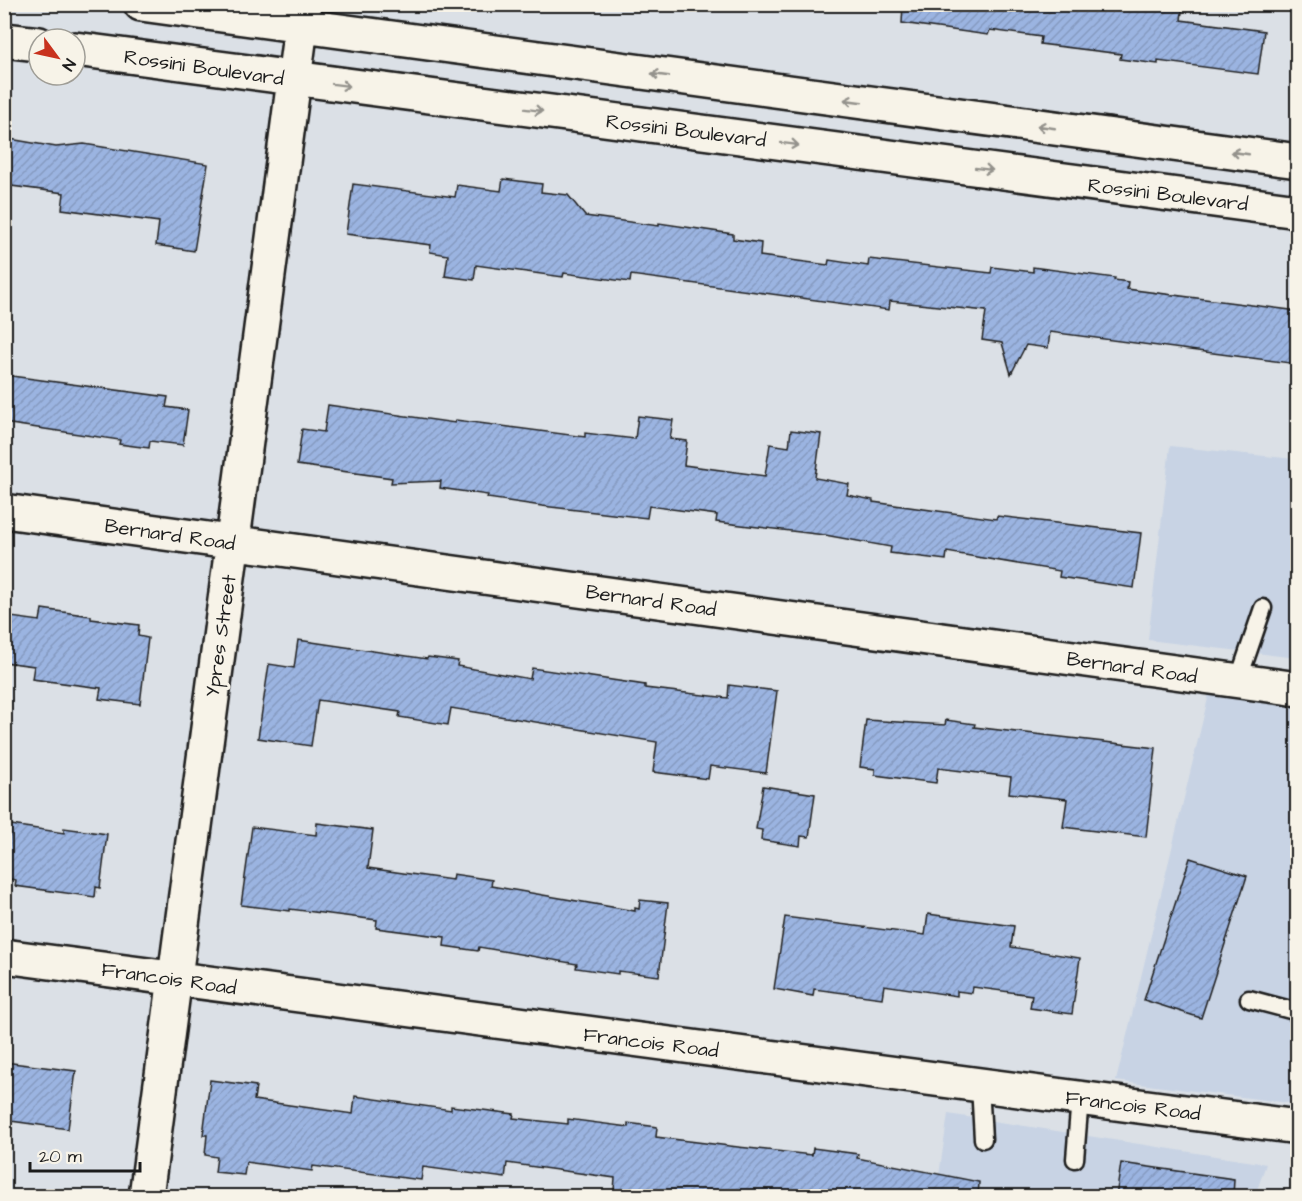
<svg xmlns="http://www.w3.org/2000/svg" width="1302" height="1201" font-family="'Architects Daughter',sans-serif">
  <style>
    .built { fill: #c8d3e4 }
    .building { fill: url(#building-hatch); stroke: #1c1c1c; stroke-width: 1.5 }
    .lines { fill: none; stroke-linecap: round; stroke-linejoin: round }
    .lane-casing { stroke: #1c1c1c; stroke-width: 21 }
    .street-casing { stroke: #1c1c1c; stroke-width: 38 }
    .lane { stroke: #f7f3e8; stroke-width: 16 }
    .street { stroke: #f7f3e8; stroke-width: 33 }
    .oneway { stroke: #94928c }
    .labels { text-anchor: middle; stroke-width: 6; stroke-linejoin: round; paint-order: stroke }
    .street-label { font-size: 20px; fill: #1c1c1c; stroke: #f7f3e8 }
  </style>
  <defs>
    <pattern id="building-hatch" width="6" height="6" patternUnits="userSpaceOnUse" patternTransform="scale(1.5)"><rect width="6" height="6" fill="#9bb4e1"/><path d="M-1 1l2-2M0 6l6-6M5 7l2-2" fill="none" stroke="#859ac0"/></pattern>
  </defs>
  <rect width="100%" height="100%" fill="#dbe0e6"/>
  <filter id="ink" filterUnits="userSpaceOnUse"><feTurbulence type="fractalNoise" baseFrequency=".0167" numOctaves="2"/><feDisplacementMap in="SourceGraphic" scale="12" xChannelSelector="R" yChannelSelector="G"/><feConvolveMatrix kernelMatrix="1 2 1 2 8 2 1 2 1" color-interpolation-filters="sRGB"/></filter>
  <g filter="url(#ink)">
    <path class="built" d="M1170 446 1294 459 1297 449V658L1148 640Z
      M1209 694 1297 707V1104L1116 1081Z
      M948 1114 1266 1164 1255 1196H936Z"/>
    <path class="building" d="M903 4H1183L1181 20 1264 31 1258 74 1158 61V64L1120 59 1121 54 1040 44 1041 37 990 30 988 35 902 23Z
      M4 138 56 147 84 144 208 164 194 251 156 245 159 222 62 209 64 193 4 185Z
      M503 179 542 184 541 192 568 195 585 216 659 226V223L733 234V239L761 243 760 256 828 265 829 260 868 266 869 259 991 273 992 267 1033 272V267L1115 278 1114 280 1128 282 1127 289 1298 311V364L1050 332 1048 348 1026 345 1011 374 1002 343 982 340 986 311 890 301 889 310 631 275 630 282 564 273 563 277 476 265 474 280 445 276 448 255 430 252 431 245 346 234 353 184 455 197 457 185 501 191Z
      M4 375 168 397 166 407 188 410 183 445 150 441 149 448 119 444 120 440 4 423Z
      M328 405 455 423 456 420 585 437V433L635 439 638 416 673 420 670 439 687 441 684 465 765 476 770 444 789 447 791 430 821 434 815 478 849 484 847 495 873 500V502L996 519 997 516 1141 533 1134 588 1059 577 1060 571 947 552 946 560 890 553 891 547 825 535 716 522 717 515 649 506 647 518 542 506 487 498 488 495 440 488 441 481 391 483 392 478 297 465 302 429 324 432Z
      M42 609 91 616V619L139 625 138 636 148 638 140 704 99 699 101 688 32 679 34 666 4 662V616L40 621Z
      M298 640 427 659 428 657 458 661 457 666 530 679 532 668 645 685V688L728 698 729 685 777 691 766 773 710 766 708 779 653 772 657 742 451 708 448 725 399 717 400 712 318 700 311 746 258 738 269 664 294 668Z
      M866 720 945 725 946 720 975 724 974 727 1156 748 1146 837 1063 827 1067 799 1009 793 1011 777 938 768 936 783 875 775V769L860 767Z
      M763 786 815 794 809 837 801 836 800 846 761 840 762 830 756 829Z
      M317 823 373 830 368 868 452 880 453 874 492 880 491 886 635 911V908L639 909 640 900 668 903 659 976 618 971V974L576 968 577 964 479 947 478 951 444 946 445 937 376 928 377 920 290 909V911L241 905 252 827 316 835Z
      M11 825 64 833V828L107 834 100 888 96 887 95 897 15 886 16 880 4 878Z
      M1190 858 1247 876 1201 1018 1144 1000Z
      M928 914 1014 926 1011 947 1080 958 1072 1014 1030 1008 1032 995 973 987 972 993 957 991V996L884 985 882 998 814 989 813 996 774 989 785 917 925 935Z
      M4 1062 76 1071 68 1129 4 1120Z
      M210 1080 256 1086 254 1100 353 1114 355 1096 451 1110V1106L514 1114 513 1118 568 1124V1119L628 1127V1123L657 1127 656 1137 738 1147 812 1155 813 1148 858 1154 857 1158 979 1182 978 1197H670L614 1190 615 1178 507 1163 505 1178 423 1167 421 1180 313 1166 312 1171 246 1162 244 1175 215 1172 217 1157 205 1155 207 1135H203Z
      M1121 1163 1234 1179 1233 1197H1116Z"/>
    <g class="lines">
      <g class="lane-casing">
        <path id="lane" d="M1238 681 1263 608
          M1249 999 1298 1012
          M980 1085 983 1139
          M1075 1159 1080 1098"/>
      </g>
      <g class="street-casing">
        <path id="street" d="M141 4 1298 161
          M4 40 39 44
          M75 49 1298 211
          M4 511 1298 689
          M4 956 1298 1127
          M146 1196 304 4"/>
      </g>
      <use href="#lane" class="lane"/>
      <use href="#street" class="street"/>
    </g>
    <defs><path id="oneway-shaft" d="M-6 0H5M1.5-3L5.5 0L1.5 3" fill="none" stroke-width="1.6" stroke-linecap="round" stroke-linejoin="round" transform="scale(1.5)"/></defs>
    <g class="oneway">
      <use href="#oneway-shaft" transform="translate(660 75) rotate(-172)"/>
      <use href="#oneway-shaft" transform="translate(341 85) rotate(7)"/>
      <use href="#oneway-shaft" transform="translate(853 101) rotate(-172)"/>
      <use href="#oneway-shaft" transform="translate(534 110) rotate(7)"/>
      <use href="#oneway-shaft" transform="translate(1046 127) rotate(-172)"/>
      <use href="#oneway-shaft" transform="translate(790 144) rotate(7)"/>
      <use href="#oneway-shaft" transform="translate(1240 153) rotate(-172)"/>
      <use href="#oneway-shaft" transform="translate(984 169) rotate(7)"/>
    </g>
  </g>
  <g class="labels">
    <g class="street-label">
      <text transform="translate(204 67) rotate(8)" y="7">Rossini Boulevard</text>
      <text transform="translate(686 130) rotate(7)" y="7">Rossini Boulevard</text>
      <text transform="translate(1168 194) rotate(7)" y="7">Rossini Boulevard</text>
      <text transform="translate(170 534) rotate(8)" y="7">Bernard Road</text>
      <text transform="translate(651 600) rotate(8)" y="7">Bernard Road</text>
      <text transform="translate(220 636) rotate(-82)" y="7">Ypres Street</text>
      <text transform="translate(1132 667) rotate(8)" y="7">Bernard Road</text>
      <text transform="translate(169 978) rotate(8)" y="7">Francois Road</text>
      <text transform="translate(651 1042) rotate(7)" y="7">Francois Road</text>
      <text transform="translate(1133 1105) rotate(7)" y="7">Francois Road</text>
    </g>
  </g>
  <rect width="1302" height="1201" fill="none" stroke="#f7f3e8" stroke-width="24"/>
  <rect x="12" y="12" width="1278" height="1177" fill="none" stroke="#1c1c1c" stroke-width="2" filter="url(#ink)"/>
  <g transform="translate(57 57) rotate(123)"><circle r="28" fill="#f7f3e8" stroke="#9f9d96" stroke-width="1.5"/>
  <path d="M0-4.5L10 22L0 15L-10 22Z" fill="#c8321e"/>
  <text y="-9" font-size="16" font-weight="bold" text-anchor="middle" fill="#1c1c1c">N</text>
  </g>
  <path d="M30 1162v9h110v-9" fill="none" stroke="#1c1c1c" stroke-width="3"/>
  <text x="39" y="1162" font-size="18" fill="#1c1c1c" stroke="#f7f3e8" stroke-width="4.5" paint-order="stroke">20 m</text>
</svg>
